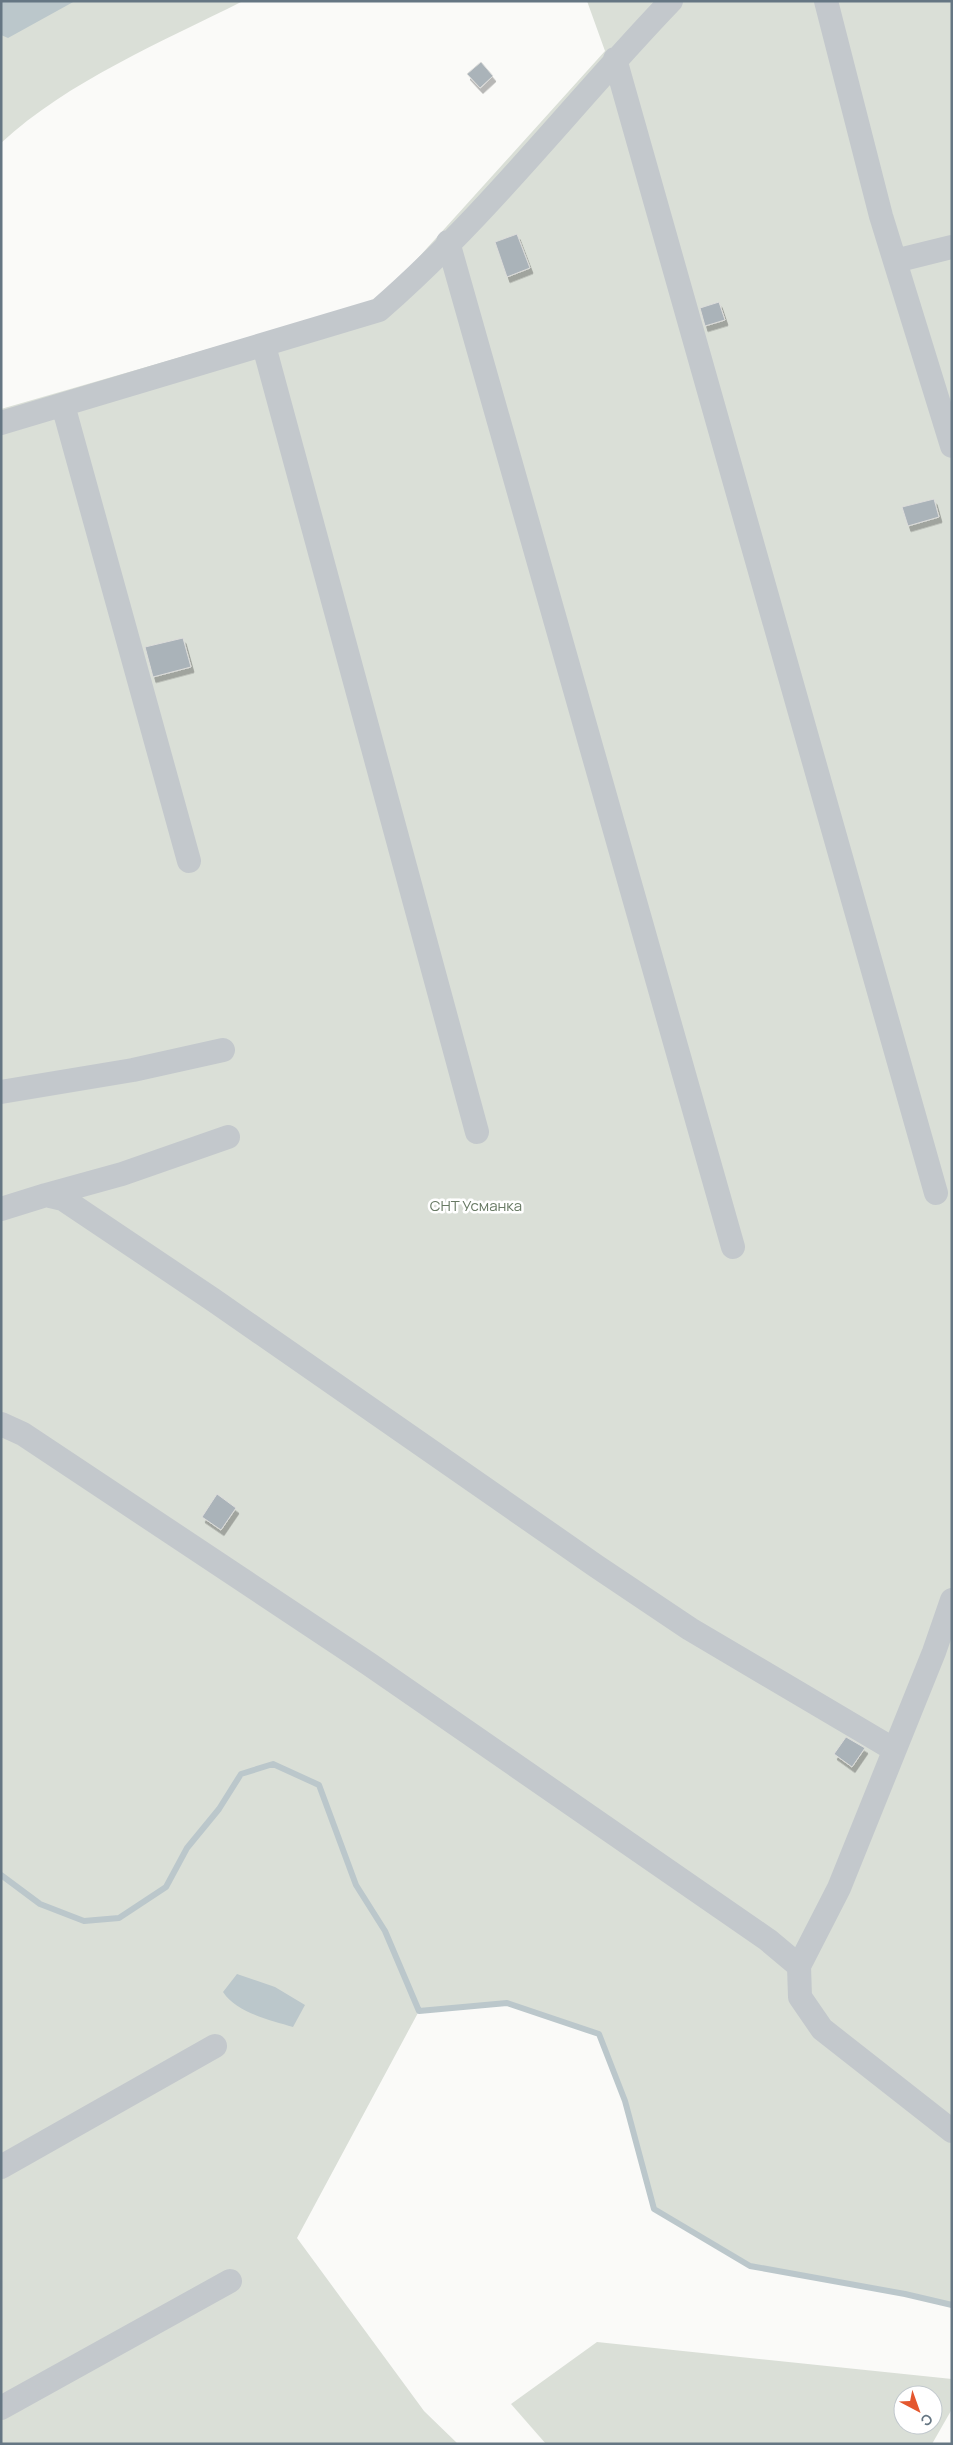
<svg xmlns="http://www.w3.org/2000/svg" width="953" height="2445" font-family="Manrope,sans-serif">
  <style>
    .green { fill: #dadfd7; fill-rule: evenodd }
    .water { fill: #bbc7cb }
    .lines { fill: none; stroke-linecap: round; stroke-linejoin: round }
    .stream { stroke: #bbc7cb; stroke-width: 6 }
    .building { fill: #aab3b9; stroke: #dcdcda; filter: url(#shadow) }
    .minor { stroke: #c3c8cc; stroke-width: 24 }
    .labels { text-anchor: middle; stroke-width: 5; stroke-linejoin: round; paint-order: stroke }
    .park-label { font-size: 15px; fill: #687a64; stroke: #fff }
  </style>
  <defs>
    <filter id="shadow"><feDropShadow dx="3" dy="5.5" stdDeviation="0" flood-color="#0004"/></filter>
  </defs>
  <rect width="100%" height="100%" fill="#fafaf8"/>
  <path class="green" d="M1 1H243C162 42 68 81 1 143Z
    M587 1H952V2305L905 2294 750 2266 654 2209 625 2101 599 2034 507 2003 419 2011 297 2238 424 2411 458 2444H1V409L381 299 605 51Z
    M597 2342 952 2379V2409L932 2444H546L511 2404ZM903 2395H933V2425H903Z"/>
  <path class="water" d="M1 1H75L8 38 1 35Z
    M237 1974 275 1987 305 2005 293 2027C270 2020 237 2013 223 1992Z"/>
  <g class="lines">
    <path class="stream" d="M1 1875 40 1904 84 1921 119 1918 166 1887 187 1848 219 1809 241 1774 273 1764 319 1785 356 1885 385 1931 419 2011 507 2003 599 2034 625 2101 654 2209 750 2266 905 2294 952 2305"/>
  </g>
  <path class="building" d="M481 62 493 76 480 88 467 74Z
    M517 234 530 268 507 277 495 242Z
    M719 302 725 320 705 326 700 308Z
    M934 499 939 517 908 526 902 507Z
    M183 638 191 667 153 677 145 647Z
    M217 1494 236 1508 221 1530 202 1517Z
    M846 1737 865 1748 852 1767 834 1754Z"/>
  <g class="lines">
    <path class="minor" d="M826 1 881 216 952 446
      M615 59 936 1193
      M448 242 733 1247
      M895 261 952 247
      M264 346 477 1132
      M63 405 189 861
      M1 423 379 310C486 217 573 103 671 1
      M1 1092 133 1070 223 1050
      M46 1195 122 1174 228 1137
      M1 1209 46 1195 63 1199 212 1299 596 1566 690 1629 893 1749
      M1 1424 23 1434 369 1664 768 1940 799 1966 800 1997 822 2029 952 2131
      M799 1966 839 1888 934 1652 952 1600
      M1 2167 215 2046
      M1 2408 230 2281"/>
  </g>
  <g class="labels">
    <g class="park-label">
      <text x="476" y="1211">СНТ Усманка</text>
    </g>
  </g>
  <rect width="953" height="2445" fill="none" stroke="#657683" stroke-width="5"/>
  <g transform="translate(918 2410) rotate(139)"><circle r="24" fill="#ffffff" stroke="#c1c8cd"/>
  <path d="M0-4L9 19L0 12L-9 19Z" fill="#e4572e"/>
  <text y="-8" font-size="14" font-weight="bold" text-anchor="middle" fill="#657683">С</text>
  </g>
</svg>
